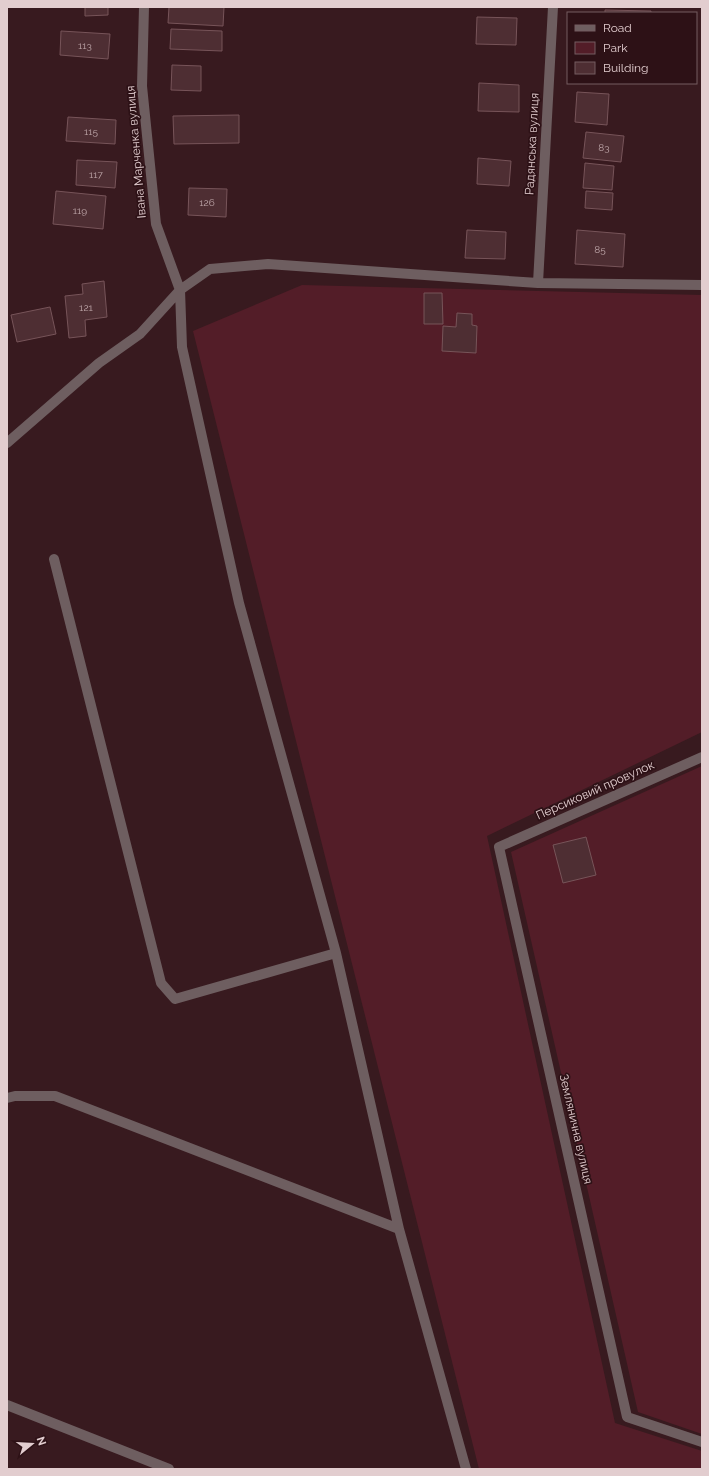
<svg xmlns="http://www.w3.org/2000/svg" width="709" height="1476" font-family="Raleway,sans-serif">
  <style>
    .green { fill: #531d28 }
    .building { fill: #4e2e33; stroke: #775459 }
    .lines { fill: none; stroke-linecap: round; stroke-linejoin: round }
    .minor { stroke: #6e5e60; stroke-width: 10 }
    .labels { text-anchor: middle; stroke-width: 3.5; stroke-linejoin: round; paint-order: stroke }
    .number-label { font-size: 10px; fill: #bda5a8 }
    .street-label { font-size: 12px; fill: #e2cdcf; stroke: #2d1116 }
  </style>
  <rect width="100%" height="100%" fill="#381a1f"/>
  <path class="green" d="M302 285 702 295V732L487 836 615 1423 702 1451V1469H479L193 331Z
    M702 766V1434L638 1412 511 852Z"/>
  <path class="building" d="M85 7H108V15L85 16Z
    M169 7H224L223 26 168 23Z
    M605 10 651 11V13H605Z
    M477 17 517 18 516 45 476 44Z
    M171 29 222 31V51L170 49Z
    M61 31 110 34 108 59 60 55Z
    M172 65 201 66V91L171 90Z
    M479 83 519 85V112L478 111Z
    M577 92 609 94 607 125 575 122Z
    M239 115V143L174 144 173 116Z
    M68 117 116 120 115 144 66 141Z
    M586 132 624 136 621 162 583 158Z
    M478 158 511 161 509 186 477 184Z
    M77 160 117 162 115 188 76 185Z
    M585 163 614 166 612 190 583 188Z
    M189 188 227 189 226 217 188 215Z
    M56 191 106 196 103 229 53 224Z
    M586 191 613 193 612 210 585 208Z
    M467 230 506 232 505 259 465 258Z
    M577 230 625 234 623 267 575 264Z
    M104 281 107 317 85 320 86 336 69 338 65 296 83 294 82 284Z
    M424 293H442L443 324H424Z
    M50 307 56 334 17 342 11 315Z
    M457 313 472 314V325L477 326 476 353 442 351 443 326 456 327Z
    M586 837 596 875 563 883 553 845Z"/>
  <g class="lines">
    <path class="minor" d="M144 7 142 86 156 224 180 290 182 347 239 603 336 953 399 1229 466 1469
      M538 283 553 7
      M7 443 99 363 140 334 180 290 210 269 268 264 538 283 702 285
      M54 559 161 983 175 999 336 953
      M702 757 499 847 627 1417 702 1442
      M7 1098 15 1096H55L399 1229
      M7 1405 169 1469"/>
  </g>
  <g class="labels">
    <g class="number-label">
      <text x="85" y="49">113</text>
      <text x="91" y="135">115</text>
      <text x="604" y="151">83</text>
      <text x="96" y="178">117</text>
      <text x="207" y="206">126</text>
      <text x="80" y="214">119</text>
      <text x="600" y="253">85</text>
      <text x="86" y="311">121</text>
    </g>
    <g class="street-label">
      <text transform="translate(532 144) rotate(-87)" y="4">Радянська вулиця</text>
      <text transform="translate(136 152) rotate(-95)" y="4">Івана Марченка вулиця</text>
      <text transform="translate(595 790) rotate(-24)" y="4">Персиковий провулок</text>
      <text transform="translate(576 1129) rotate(77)" y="4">Землянична вулиця</text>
    </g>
  </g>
  <rect width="709" height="1476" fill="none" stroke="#e2cdcf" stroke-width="16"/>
  <rect x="567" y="12" width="130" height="72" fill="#2d1116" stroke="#755c60"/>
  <rect x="575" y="25" width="20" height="6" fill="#6e5e60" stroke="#755c60"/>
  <text x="603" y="32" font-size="12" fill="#e2cdcf">Road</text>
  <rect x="575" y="42" width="20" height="12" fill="#531d28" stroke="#755c60"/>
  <text x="603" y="52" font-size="12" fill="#e2cdcf">Park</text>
  <rect x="575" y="62" width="20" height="12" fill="#4e2e33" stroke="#755c60"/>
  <text x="603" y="72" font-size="12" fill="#e2cdcf">Building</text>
  <g transform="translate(32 1444) rotate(72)" stroke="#2d1116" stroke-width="3" paint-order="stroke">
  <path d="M0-3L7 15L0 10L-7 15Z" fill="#e2cdcf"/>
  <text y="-6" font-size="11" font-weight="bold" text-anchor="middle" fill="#e2cdcf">N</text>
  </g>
</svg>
